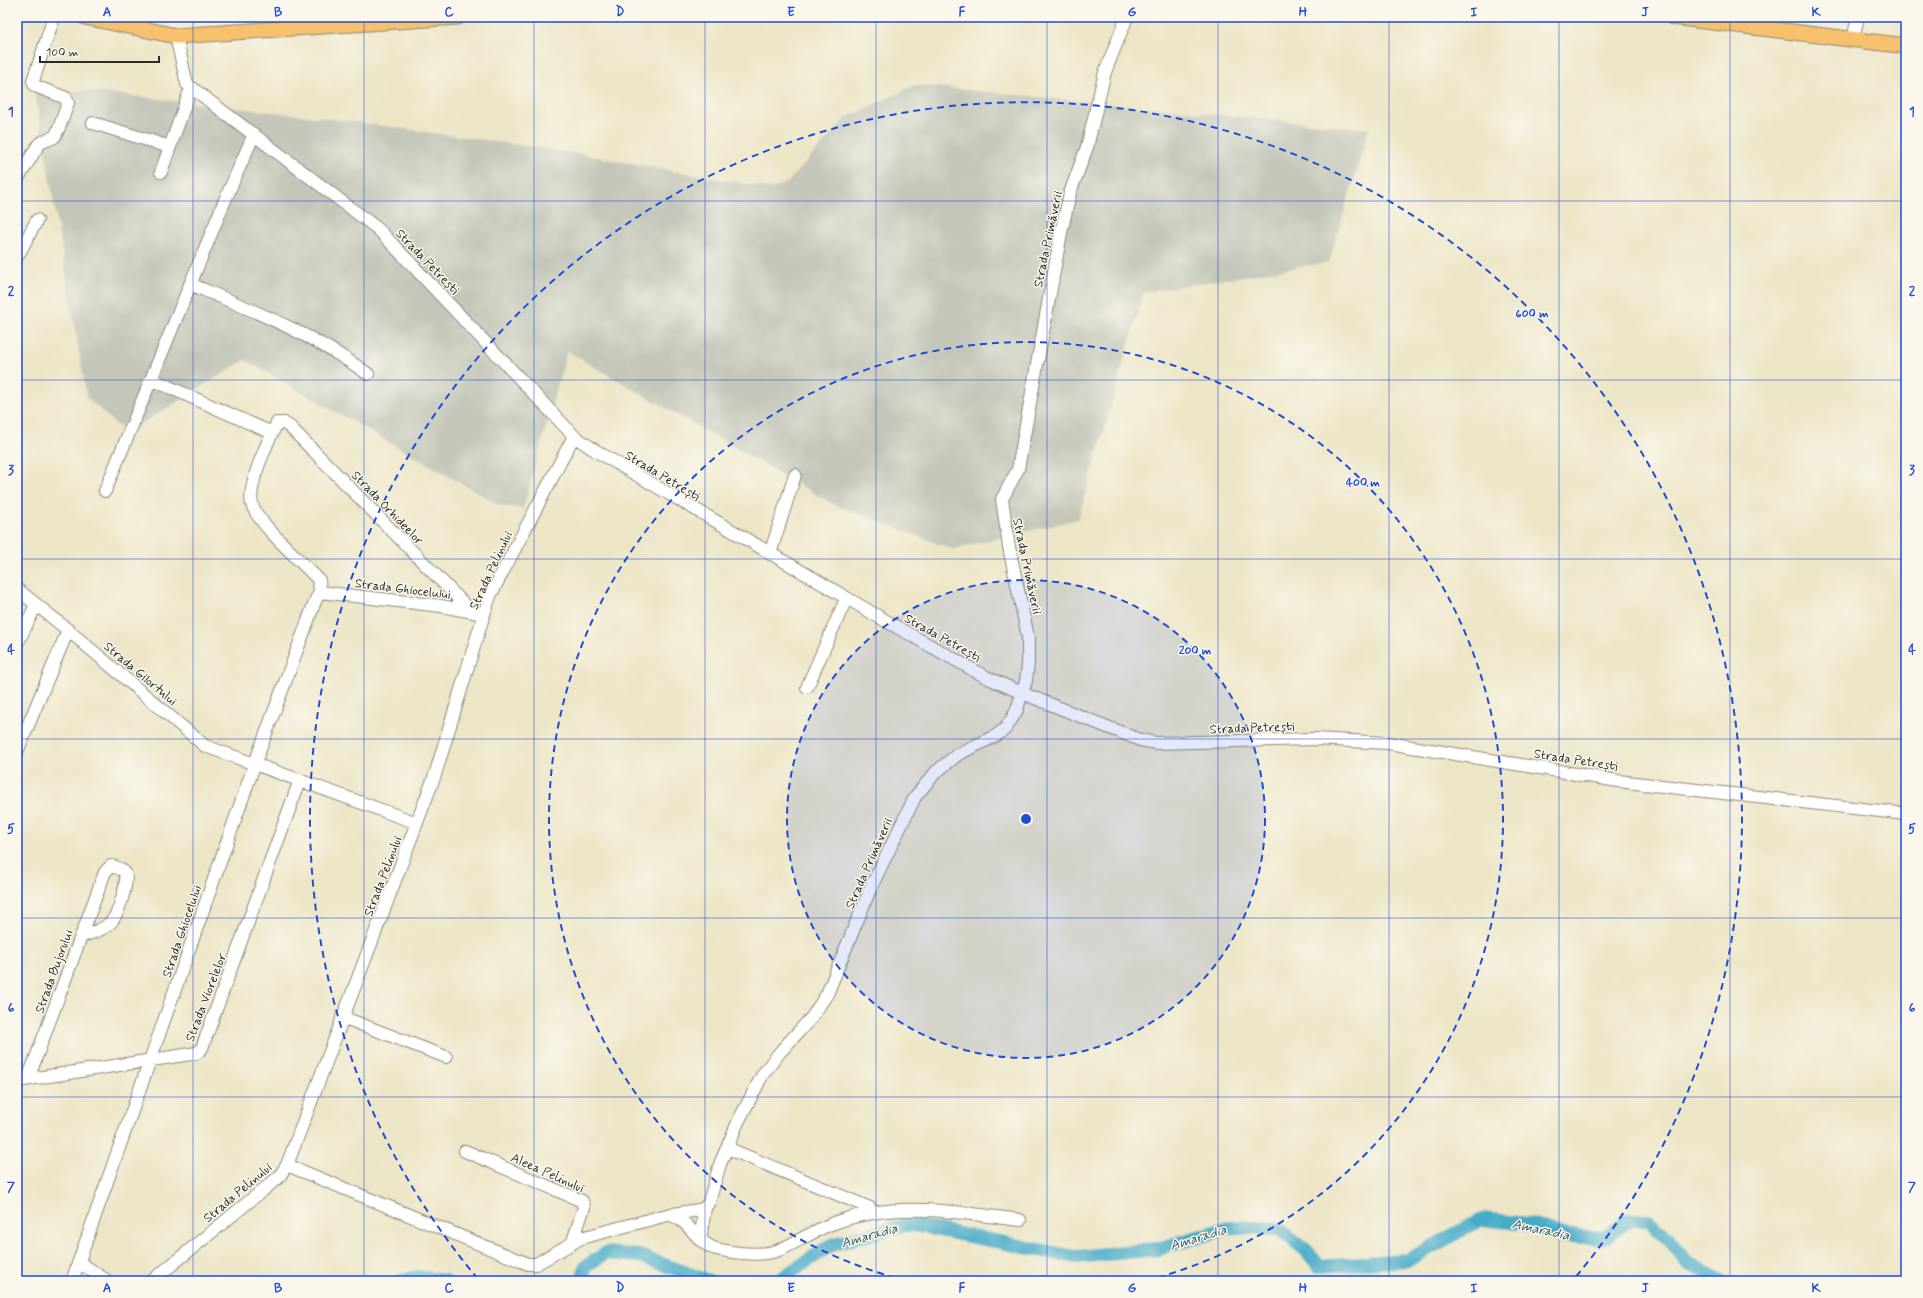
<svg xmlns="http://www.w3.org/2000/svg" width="1923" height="1298" font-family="Mynerve,sans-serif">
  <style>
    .industrial { fill: #c3c6b9 }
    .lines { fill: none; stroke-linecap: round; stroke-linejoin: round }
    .river { stroke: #47abc7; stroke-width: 14 }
    .minor-casing { stroke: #8c8878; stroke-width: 14 }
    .major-casing { stroke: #8c8878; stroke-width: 17 }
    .minor { stroke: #fff; stroke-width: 12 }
    .major { stroke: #f7c06c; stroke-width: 15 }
    .grid { fill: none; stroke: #1d4ed8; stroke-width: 1; stroke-opacity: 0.55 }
    .ring { fill: none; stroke: #1d4ed8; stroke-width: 2; stroke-dasharray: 7 5 }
    .labels { text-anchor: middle; stroke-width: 3; stroke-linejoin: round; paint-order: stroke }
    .street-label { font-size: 13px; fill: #2b2b2b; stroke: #fbf7ec }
    .water-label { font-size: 14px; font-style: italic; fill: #365e69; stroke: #fbf7ec }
    .centre { fill: #1d4ed8; stroke: #fbf7ec; stroke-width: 2 }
    .ring-label { font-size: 12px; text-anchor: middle; font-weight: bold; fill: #1d4ed8; stroke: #fbf7ec; stroke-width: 3; stroke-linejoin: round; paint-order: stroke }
    .neatline { fill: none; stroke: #1d4ed8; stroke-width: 1.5 }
    .grid-label { font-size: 13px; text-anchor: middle; font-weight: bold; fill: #1d4ed8 }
  </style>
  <rect width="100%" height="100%" fill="#fbf7ec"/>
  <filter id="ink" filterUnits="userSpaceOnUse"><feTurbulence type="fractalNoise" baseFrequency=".025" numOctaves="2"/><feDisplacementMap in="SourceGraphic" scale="8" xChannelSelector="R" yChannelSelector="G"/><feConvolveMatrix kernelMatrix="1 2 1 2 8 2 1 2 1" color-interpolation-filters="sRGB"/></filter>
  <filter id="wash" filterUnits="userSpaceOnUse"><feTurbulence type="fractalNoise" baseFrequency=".012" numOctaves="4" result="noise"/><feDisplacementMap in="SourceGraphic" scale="16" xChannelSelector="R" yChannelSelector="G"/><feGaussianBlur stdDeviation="0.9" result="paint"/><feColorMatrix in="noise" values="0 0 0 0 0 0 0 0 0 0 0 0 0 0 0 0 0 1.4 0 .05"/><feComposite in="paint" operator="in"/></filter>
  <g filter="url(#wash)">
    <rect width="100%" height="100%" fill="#ece5c6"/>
    <path class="industrial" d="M915 85 1369 129 1329 262 1144 292 1078 519 953 549 833 504 567 351 523 509 499 505 245 360 126 433 87 398 35 92 87 91 333 119 569 152 773 189 788 182 846 118Z"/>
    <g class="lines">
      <path class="river" d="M400 1281 417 1277 445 1281
        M582 1281 586 1266 606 1253 640 1256 709 1281
        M778 1281 831 1245 908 1224 1075 1257 1158 1249 1231 1227 1279 1229 1306 1250 1319 1266 1408 1260 1482 1219 1527 1224 1566 1236 1605 1238 1627 1220H1649L1669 1239 1688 1263 1721 1281"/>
    </g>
  </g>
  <g filter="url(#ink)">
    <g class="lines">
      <g class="minor-casing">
        <path id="minor" d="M176 36 187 84 378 229 574 436 596 451 886 621 986 677 1022 693 1140 740 1156 743 1315 739 1388 743 1618 781 1906 814
          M1853 39 1858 17
          M93 123 170 147
          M161 172 191 88
          M17 180 39 144C44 140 49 140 54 137 59 132 65 110 68 103L66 98 35 86 33 81 54 17
          M17 257 37 220
          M190 284C252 310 313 334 368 374
          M151 379 272 433
          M105 491 225 200 254 134
          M770 554 795 475
          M17 589 68 630 205 746 417 823
          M320 592 319 580C304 564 256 522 252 504 247 486 268 440 277 423H284L290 427 471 611
          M17 644 36 605
          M807 687 846 599
          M17 752 68 630
          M342 1017 446 1057
          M28 1079 105 872 111 866C116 867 122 869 125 873 129 881 118 914 112 921 104 930 92 933 81 936
          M17 1081 197 1053 202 1048 300 780
          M727 1148 870 1208 872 1213
          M465 1151 582 1201 584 1207 573 1241
          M287 1165 528 1264H536L581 1238 667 1215 699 1210 705 1208 709 1202 720 1164 738 1122 763 1074 780 1052 812 1017 827 994 871 887 915 797 936 772 957 755 997 735 1006 728 1016 712 1026 681 1028 664V637L1009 547 1002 499 1018 469 1061 233 1070 193 1087 147 1105 72 1127 17
          M671 1215C691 1222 696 1243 716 1249 735 1253 761 1257 779 1250 793 1244 806 1236 820 1229 836 1221 854 1216 872 1213 921 1205 971 1214 1020 1220
          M700 1240 705 1208
          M79 1262 107 1281
          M72 1281 255 763 316 599 320 592 441 606 484 614
          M152 1281 279 1177 287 1165 435 775 484 614 490 596 574 436"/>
      </g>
      <g class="major-casing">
        <path id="major" d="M85 17 176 36 458 17
          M1672 17 1906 46"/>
      </g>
      <use href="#minor" class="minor"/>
      <use href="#major" class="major"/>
    </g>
  </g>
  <path class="grid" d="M193 17V1281M364 17V1281M534 17V1281M705 17V1281M876 17V1281M1047 17V1281M1218 17V1281M1389 17V1281M1559 17V1281M1730 17V1281M17 201H1906M17 380H1906M17 559H1906M17 739H1906M17 918H1906M17 1097H1906"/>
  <circle cx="1026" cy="819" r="239" fill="#1d4ed8" fill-opacity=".12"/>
  <g class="ring">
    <circle cx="1026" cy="819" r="239"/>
    <path d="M907 1281A477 477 0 1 1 1145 1281"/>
    <path d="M478 1279A716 716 0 1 1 1574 1279"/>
  </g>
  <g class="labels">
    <g class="street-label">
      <text transform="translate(1047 239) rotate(-78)" y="5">Strada Primăverii</text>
      <text transform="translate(428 261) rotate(46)" y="5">Strada Petrești</text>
      <text transform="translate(663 475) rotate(31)" y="5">Strada Petrești</text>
      <text transform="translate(388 507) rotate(46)" y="5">Strada Orhideelor</text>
      <text transform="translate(1028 566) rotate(78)" y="5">Strada Primăverii</text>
      <text transform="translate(490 570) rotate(-65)" y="5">Strada Pelinului</text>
      <text transform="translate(403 588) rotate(7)" y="5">Strada Ghiocelului</text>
      <text transform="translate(943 637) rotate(29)" y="5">Strada Petrești</text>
      <text transform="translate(141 673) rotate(40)" y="5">Strada Gilortului</text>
      <text transform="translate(1252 727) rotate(-2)" y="5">Strada Petrești</text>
      <text transform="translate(1576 759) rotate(9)" y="5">Strada Petrești</text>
      <text transform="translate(868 863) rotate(-66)" y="5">Strada Primăverii</text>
      <text transform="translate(382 876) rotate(-69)" y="5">Strada Pelinului</text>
      <text transform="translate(181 931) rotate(-71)" y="5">Strada Ghiocelului</text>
      <text transform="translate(53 971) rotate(-70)" y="5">Strada Bujorului</text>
      <text transform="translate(205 997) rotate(-69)" y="5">Strada Viorelelor</text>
      <text transform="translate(548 1172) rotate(24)" y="5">Aleea Pelinului</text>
      <text transform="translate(237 1192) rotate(-40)" y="5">Strada Pelinului</text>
    </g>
    <g class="water-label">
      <text transform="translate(1541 1229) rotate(12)" y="5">Amaradia</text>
      <text transform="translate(869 1235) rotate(-16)" y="5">Amaradia</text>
      <text transform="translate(1198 1237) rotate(-17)" y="5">Amaradia</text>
    </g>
  </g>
  <circle cx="1026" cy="819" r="6" class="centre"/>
  <g class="ring-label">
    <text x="1532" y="317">600 m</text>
    <text x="1363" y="486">400 m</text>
    <text x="1195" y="654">200 m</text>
  </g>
  <rect width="1923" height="1298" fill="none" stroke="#fbf7ec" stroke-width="44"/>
  <path d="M40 56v6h119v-6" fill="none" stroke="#2b2b2b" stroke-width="2"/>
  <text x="46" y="56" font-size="12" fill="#2b2b2b" stroke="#fbf7ec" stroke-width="3" paint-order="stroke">100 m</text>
  <rect x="22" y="22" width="1879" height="1254" class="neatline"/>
  <g class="grid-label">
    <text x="107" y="16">A</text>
    <text x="278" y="16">B</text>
    <text x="449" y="16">C</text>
    <text x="620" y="16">D</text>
    <text x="791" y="16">E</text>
    <text x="962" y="16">F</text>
    <text x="1132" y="16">G</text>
    <text x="1303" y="16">H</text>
    <text x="1474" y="16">I</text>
    <text x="1645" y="16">J</text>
    <text x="1816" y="16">K</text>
    <text x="11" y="116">1</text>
    <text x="1912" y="116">1</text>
    <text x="11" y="295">2</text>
    <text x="1912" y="295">2</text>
    <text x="11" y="474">3</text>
    <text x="1912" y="474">3</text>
    <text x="11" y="654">4</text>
    <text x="1912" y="654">4</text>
    <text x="11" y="833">5</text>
    <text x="1912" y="833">5</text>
    <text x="11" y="1012">6</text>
    <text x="1912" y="1012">6</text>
    <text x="11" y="1191">7</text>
    <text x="1912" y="1191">7</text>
    <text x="107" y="1292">A</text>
    <text x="278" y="1292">B</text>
    <text x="449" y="1292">C</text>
    <text x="620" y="1292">D</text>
    <text x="791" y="1292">E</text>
    <text x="962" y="1292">F</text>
    <text x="1132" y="1292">G</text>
    <text x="1303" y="1292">H</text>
    <text x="1474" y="1292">I</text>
    <text x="1645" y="1292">J</text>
    <text x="1816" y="1292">K</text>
  </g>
</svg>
